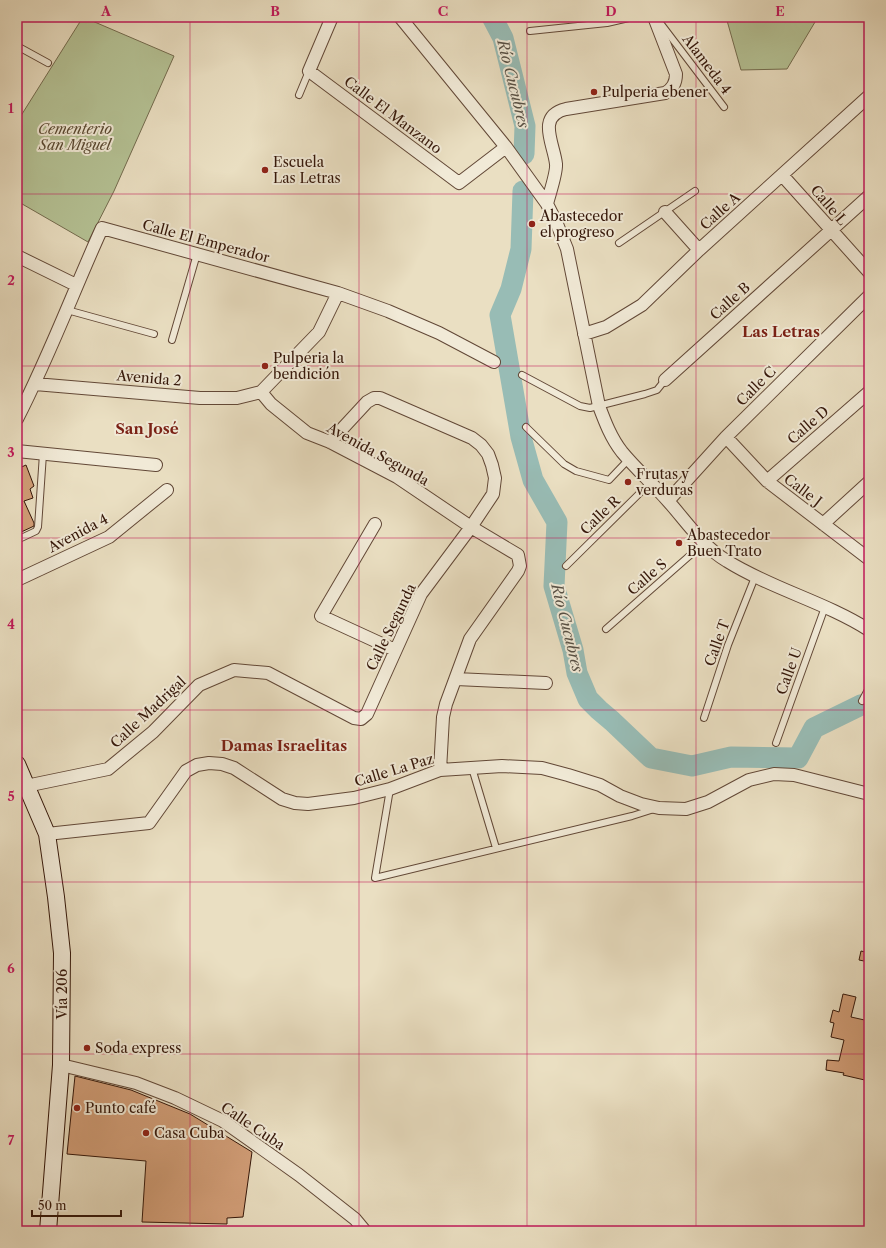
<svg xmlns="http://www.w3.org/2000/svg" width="886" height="1248" font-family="'Libre Caslon Text',serif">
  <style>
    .green { fill: #b5c295; stroke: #746c4f }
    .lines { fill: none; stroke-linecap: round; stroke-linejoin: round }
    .river { stroke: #98bcb5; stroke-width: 21 }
    .building { fill: #d29e78; stroke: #341609 }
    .lane-casing { stroke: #624837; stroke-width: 8 }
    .street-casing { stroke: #624837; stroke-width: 14 }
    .secondary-casing { stroke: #341609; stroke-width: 18 }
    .lane { stroke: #f1ead7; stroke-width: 6 }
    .street { stroke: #f1ead7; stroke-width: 12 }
    .secondary { stroke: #f1ead7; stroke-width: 16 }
    .grid { fill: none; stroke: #c2185b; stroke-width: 1; stroke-opacity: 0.55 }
    .poi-dot { fill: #8f2418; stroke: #f1ead7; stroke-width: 1.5 }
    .labels { text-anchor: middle; stroke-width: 4; stroke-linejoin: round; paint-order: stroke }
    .street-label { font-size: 14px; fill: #341609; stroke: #f1ead7 }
    .poi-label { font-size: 14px; fill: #341609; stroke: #f1ead7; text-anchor: start }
    .park-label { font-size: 14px; font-style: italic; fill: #5b4a33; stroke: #f1ead7 }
    .water-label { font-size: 15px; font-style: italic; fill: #575045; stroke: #f1ead7 }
    .neighbourhood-label { font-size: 15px; font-weight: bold; fill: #7a1f14; stroke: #f1ead7 }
    .neatline { fill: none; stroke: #c2185b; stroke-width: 1.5 }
    .grid-label { font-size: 13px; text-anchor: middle; font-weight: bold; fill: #c2185b }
  </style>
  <rect width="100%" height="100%" fill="#eadfc2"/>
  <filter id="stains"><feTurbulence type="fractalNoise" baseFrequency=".005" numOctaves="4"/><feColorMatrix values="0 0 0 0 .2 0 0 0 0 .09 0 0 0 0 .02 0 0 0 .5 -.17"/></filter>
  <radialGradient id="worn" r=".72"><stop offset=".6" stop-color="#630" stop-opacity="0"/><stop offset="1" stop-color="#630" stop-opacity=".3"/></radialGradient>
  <path class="green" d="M83 17 174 56 114 191 88 242 17 201V122Z
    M726 17H818L787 69 741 70Z"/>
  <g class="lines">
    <path class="river" d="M492 17 503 38 525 126 524 154
      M523 191 521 249 511 289 500 315 521 437 533 480 557 522 554 586 573 650 577 673 588 699 599 710 612 721 651 758 692 766 731 757 798 758 814 728 861 705 869 703"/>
  </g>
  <path class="building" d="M26 465 34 486 30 489 33 498 24 501 34 523V526L17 534V469Z
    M861 951 869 953V962L859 960Z
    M843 994 856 997 851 1017 869 1021V1081L843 1075 844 1073 826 1070 827 1060 839 1061 844 1040 831 1037 834 1023 830 1022 833 1010 839 1012Z
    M75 1076 131 1090 190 1114 252 1152 243 1217 227 1218V1224L142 1222 146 1161 67 1154Z"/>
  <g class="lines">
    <g class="lane-casing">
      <path id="lane" d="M661 24 724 107
        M530 31 607 23 633 17
        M17 46 48 63
        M299 95 309 71
        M619 243 695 191
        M67 310 154 334
        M172 340 197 254
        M522 375 580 406 590 408 645 394 657 390 665 380
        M526 427 564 464 576 471 609 480 629 459
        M17 540 36 531 38 527 43 454
        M566 566 651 482
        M606 629 704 543
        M862 701 869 688
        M704 718 728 645 755 577
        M776 743 825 607
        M472 768 496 848
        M390 789 375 878 632 816 654 809"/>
    </g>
    <g class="street-casing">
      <path id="street" d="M332 17 309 71 459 183 506 147
        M400 17 506 147 547 204 557 224 567 249 599 406C605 422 611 438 622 452 636 469 653 484 668 501 686 521 703 547 727 561 772 589 825 602 869 630
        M782 175 869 272
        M547 204C549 195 557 173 556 164 554 144 536 116 566 109L665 93C673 89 676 83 676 74L654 17
        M665 212 699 250
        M17 256 76 285
        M584 334 606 327 642 305 699 250 869 96
        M665 380 869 196
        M35 384 200 398H237L261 392
        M261 392 271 404 307 433 330 442 397 477 471 527 518 555 520 566 518 571 470 639 446 704 443 717 440 770
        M261 392 319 332 338 293
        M17 419C49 357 73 292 102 228L338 293 388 311 439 333 494 362
        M726 437 767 481 869 559
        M17 451 156 465
        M767 481 869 392
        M668 501 726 437 869 296
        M375 524 321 616 395 650
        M823 524 869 482
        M17 580 109 537 167 490
        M456 679 546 683
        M26 786 108 769 153 732 199 685 234 670 268 673 354 718 361 719 367 714 421 594 471 527 493 494 495 478 492 465 488 454 481 445 472 438 380 398H374L367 402 330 442
        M47 834 149 823 186 771 197 765 209 763 222 764 234 768 282 799 295 803 308 804 354 798 390 789 440 770 502 766 542 768 568 775 600 785 620 796 641 804 659 808 686 809 708 802 749 780 774 774 794 775 869 794
        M61 1065 136 1083 175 1098 223 1121 299 1175 355 1219 365 1231"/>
    </g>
    <g class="secondary-casing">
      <path id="secondary" d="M17 764 47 834 56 897 62 953 61 1065 48 1231"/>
    </g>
    <use href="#lane" class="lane"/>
    <use href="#street" class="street"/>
    <use href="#secondary" class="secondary"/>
  </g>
  <path class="grid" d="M190 17V1231M359 17V1231M527 17V1231M696 17V1231M17 194H869M17 366H869M17 538H869M17 710H869M17 882H869M17 1054H869"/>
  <g class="poi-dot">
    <circle cx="594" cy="92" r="4"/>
    <circle cx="265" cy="170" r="4"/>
    <circle cx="532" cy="224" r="4"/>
    <circle cx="265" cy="366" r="4"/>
    <circle cx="628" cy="482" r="4"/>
    <circle cx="679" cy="543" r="4"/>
    <circle cx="87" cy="1048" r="4"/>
    <circle cx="77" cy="1108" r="4"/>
    <circle cx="146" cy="1133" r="4"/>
  </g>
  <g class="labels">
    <g class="street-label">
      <text transform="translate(707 64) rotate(53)" y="5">Alameda 4</text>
      <text transform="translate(393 115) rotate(37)" y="5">Calle El Manzano</text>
      <text transform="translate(829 205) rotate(49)" y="5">Calle L</text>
      <text transform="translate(720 211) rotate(-42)" y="5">Calle A</text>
      <text transform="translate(206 241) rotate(15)" y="5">Calle El Emperador</text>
      <text transform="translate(730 301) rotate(-42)" y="5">Calle B</text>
      <text transform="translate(149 378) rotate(5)" y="5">Avenida 2</text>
      <text transform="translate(756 386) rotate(-45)" y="5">Calle C</text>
      <text transform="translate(808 425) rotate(-41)" y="5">Calle D</text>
      <text transform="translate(378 454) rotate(29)" y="5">Avenida Segunda</text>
      <text transform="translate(803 490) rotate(37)" y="5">Calle J</text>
      <text transform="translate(600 515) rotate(-44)" y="5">Calle R</text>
      <text transform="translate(78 533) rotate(-28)" y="5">Avenida 4</text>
      <text transform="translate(647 577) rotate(-41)" y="5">Calle S</text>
      <text transform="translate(391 627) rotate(-64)" y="5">Calle Segunda</text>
      <text transform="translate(717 643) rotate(-70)" y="5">Calle T</text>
      <text transform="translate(789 671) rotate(-70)" y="5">Calle U</text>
      <text transform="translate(148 712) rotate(-43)" y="5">Calle Madrigal</text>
      <text transform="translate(394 770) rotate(-17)" y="5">Calle La Paz</text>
      <text transform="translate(62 994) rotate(-90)" y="5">Vía 206</text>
      <text transform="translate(253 1126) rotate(34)" y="5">Calle Cuba</text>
    </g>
    <g class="poi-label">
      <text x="602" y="97">Pulperia ebener</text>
      <text x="273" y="167">Escuela<tspan x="273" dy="16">Las Letras</tspan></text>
      <text x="540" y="221">Abastecedor<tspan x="540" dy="16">el progreso</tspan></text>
      <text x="273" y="363">Pulperia la<tspan x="273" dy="16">bendición</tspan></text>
      <text x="636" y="479">Frutas y<tspan x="636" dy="16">verduras</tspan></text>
      <text x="687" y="540">Abastecedor<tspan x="687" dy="16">Buen Trato</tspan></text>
      <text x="95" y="1053">Soda express</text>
      <text x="85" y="1113">Punto café</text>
      <text x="154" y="1138">Casa Cuba</text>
    </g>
    <g class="park-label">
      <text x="75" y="134">Cementerio<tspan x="75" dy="16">San Miguel</tspan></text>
    </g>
    <g class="water-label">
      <text transform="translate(513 84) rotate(76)" y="5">Río Cucubres</text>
      <text transform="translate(567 628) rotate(76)" y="5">Río Cucubres</text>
    </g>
    <g class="neighbourhood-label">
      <text x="781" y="337">Las Letras</text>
      <text x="147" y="434">San José</text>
      <text x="284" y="751">Damas Israelitas</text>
    </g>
  </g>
  <rect width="886" height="1248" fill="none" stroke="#eadfc2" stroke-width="44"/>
  <path d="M32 1210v6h89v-6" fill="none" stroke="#341609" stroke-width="2"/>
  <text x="38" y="1210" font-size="12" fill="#341609" stroke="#f1ead7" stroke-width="3" paint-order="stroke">50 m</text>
  <rect x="22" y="22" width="842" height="1204" class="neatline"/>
  <g class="grid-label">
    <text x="106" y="16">A</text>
    <text x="275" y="16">B</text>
    <text x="443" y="16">C</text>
    <text x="611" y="16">D</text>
    <text x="780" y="16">E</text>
    <text x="11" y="113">1</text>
    <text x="11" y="285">2</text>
    <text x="11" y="457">3</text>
    <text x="11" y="629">4</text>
    <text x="11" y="801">5</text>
    <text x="11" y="973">6</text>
    <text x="11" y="1145">7</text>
  </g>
  <rect width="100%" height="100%" filter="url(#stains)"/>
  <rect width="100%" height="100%" fill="url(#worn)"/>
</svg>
